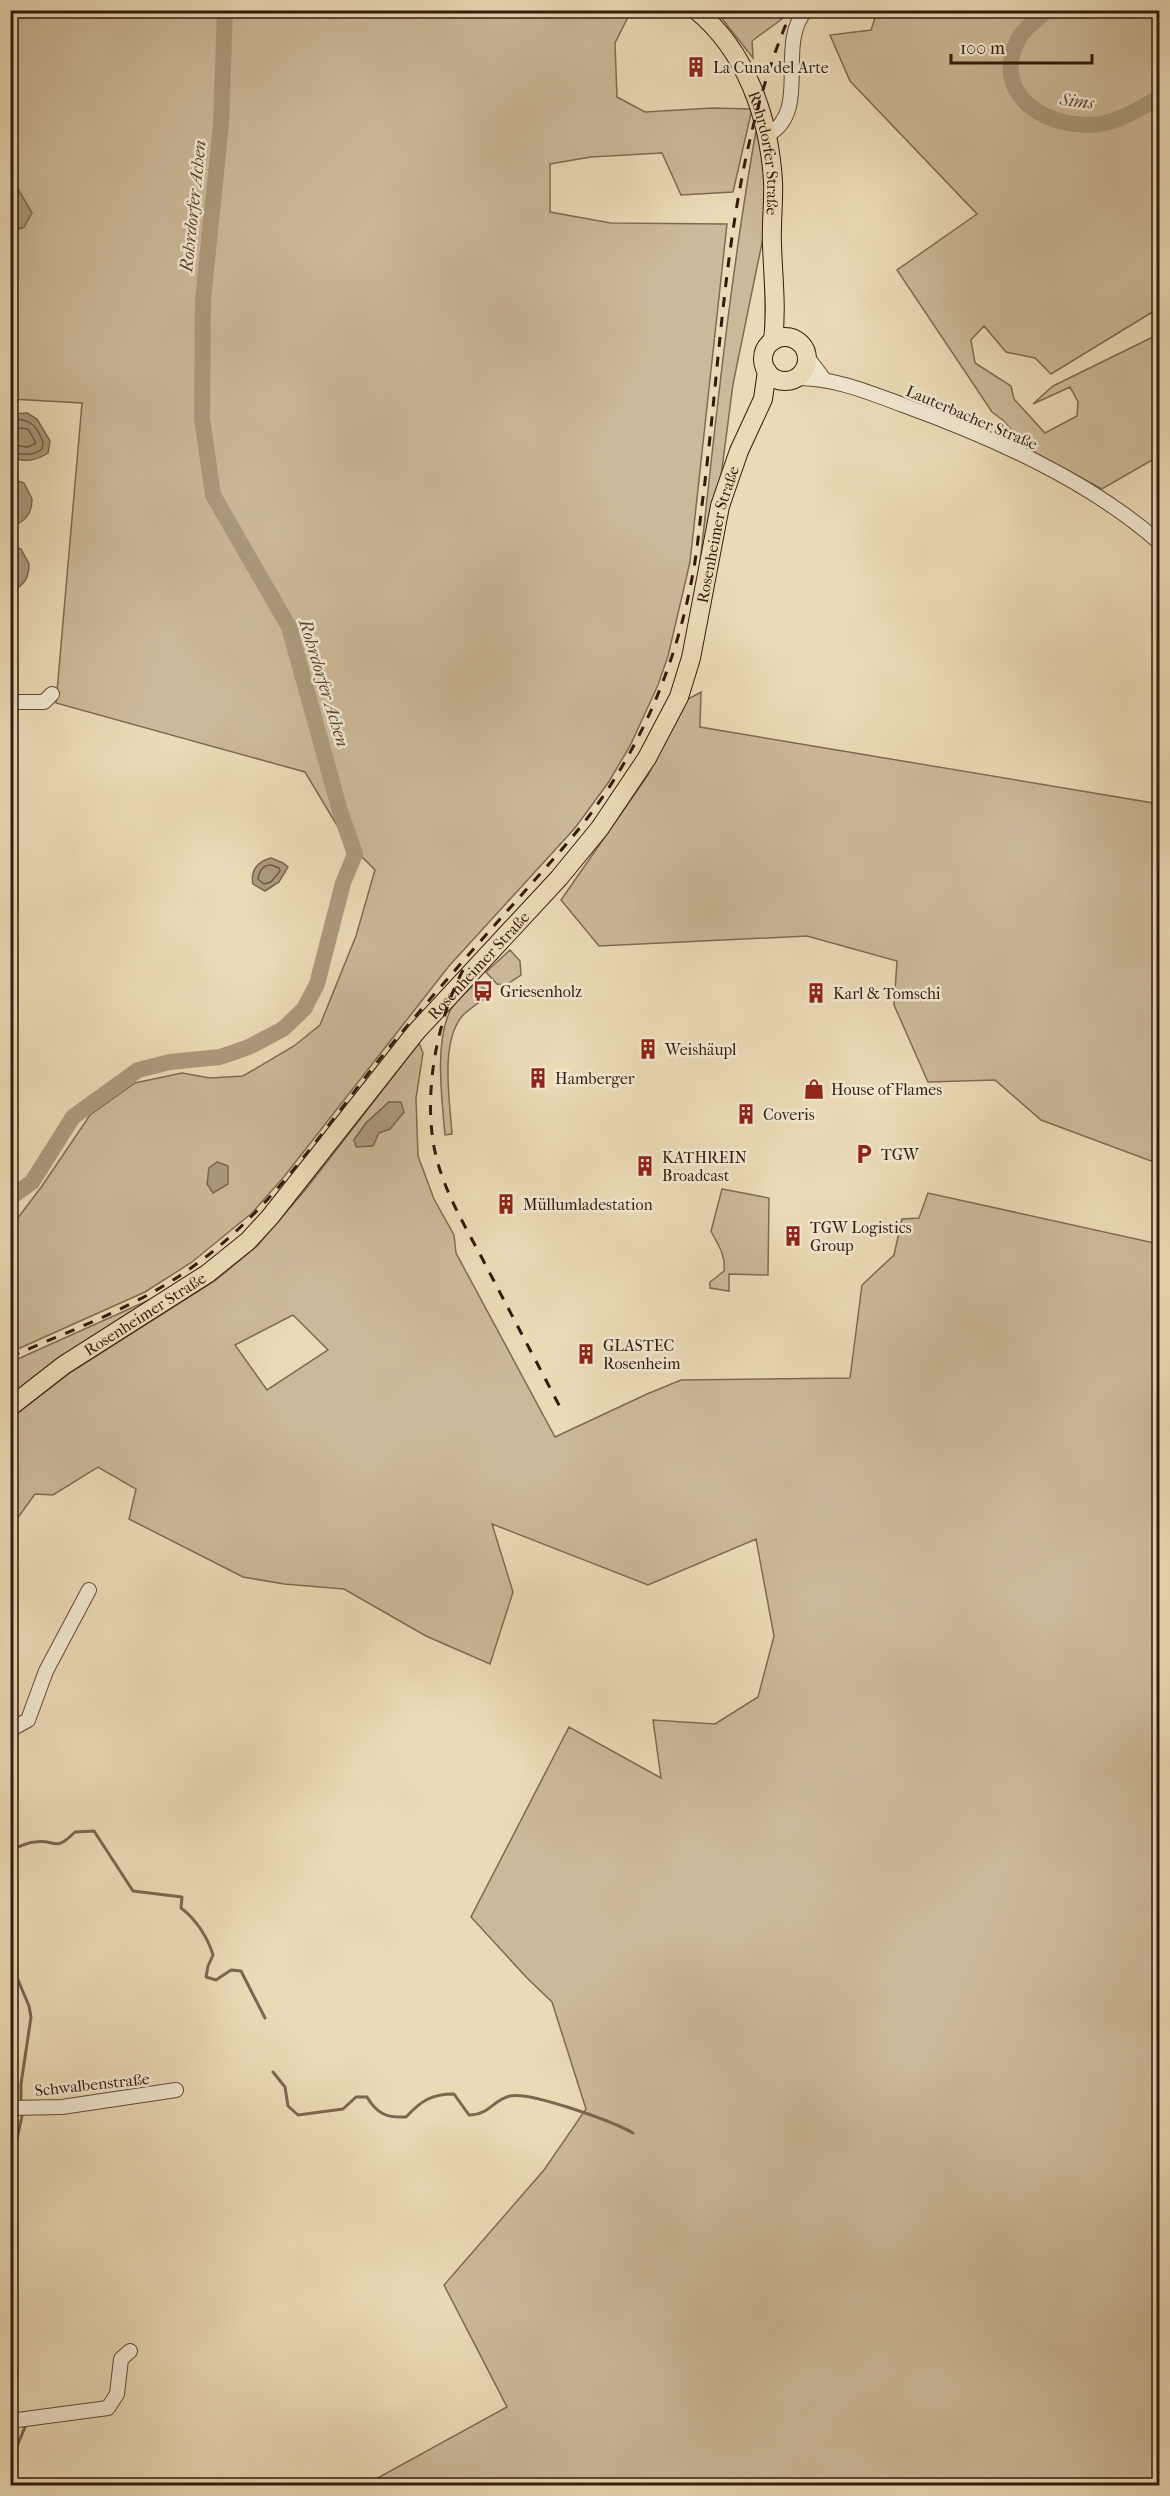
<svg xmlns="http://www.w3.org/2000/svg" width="1170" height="2496" font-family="'IM FELL French Canon',serif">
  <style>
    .green { fill: #ccb999; stroke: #7f6a52; stroke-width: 1.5; fill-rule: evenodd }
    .water { fill: #ac997c; stroke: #7b664f; stroke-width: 1.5 }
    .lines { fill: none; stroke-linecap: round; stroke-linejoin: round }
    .shore { stroke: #6f5a44; stroke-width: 1.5 }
    .stream { stroke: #7b664f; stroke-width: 3 }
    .river { stroke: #ac997c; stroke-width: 16 }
    .minor-casing { stroke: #604a36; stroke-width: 16 }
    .major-casing { stroke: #321a0c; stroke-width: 20 }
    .minor { stroke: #f2e7d0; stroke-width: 14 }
    .major { stroke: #ebdab6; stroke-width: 18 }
    .rail { stroke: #321a0c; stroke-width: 3; stroke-dasharray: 10 10; stroke-linecap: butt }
    .labels { text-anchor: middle; stroke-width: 5; stroke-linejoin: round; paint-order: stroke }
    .poi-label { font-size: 16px; fill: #321a0c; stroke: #f2e7d0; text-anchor: start }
    .street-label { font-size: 16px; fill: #321a0c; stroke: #f2e7d0 }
    .water-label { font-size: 18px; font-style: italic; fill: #5d4633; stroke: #f2e7d0 }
  </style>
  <rect width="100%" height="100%" fill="#ebdab6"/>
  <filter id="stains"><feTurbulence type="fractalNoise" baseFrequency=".00333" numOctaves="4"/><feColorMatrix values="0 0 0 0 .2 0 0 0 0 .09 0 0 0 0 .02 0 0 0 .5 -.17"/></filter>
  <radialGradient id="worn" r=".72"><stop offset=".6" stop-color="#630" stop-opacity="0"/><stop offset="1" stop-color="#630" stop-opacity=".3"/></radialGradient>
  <path class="green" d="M1055 10 1057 13 1063 10 1159 11V308L1051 374 1035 358 1006 352 984 326 971 340 975 363 1011 386 1014 399 1045 433 1077 416 1078 402 1070 387 1033 404 1053 386 1159 334V456L1102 489 1035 453 1032 440 1013 432 1004 421 992 412 897 270 977 214 850 81 830 35 871 30 875 18 869 11Z
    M10 11H631L615 43 617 97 645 112 712 108 752 109 733 192 681 195 662 153 591 157 550 164V212L611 223 727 224 690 562 668 656 658 685 630 746 608 783 575 828 449 966 283 1178 252 1213 192 1262 145 1292 11 1352V1227L42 1186 90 1115 135 1083 182 1073 210 1078 243 1076 294 1046 320 1025 356 936 375 870 347 842 305 772 56 703 82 403 11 399V232L24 227 20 195 11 177Z
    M716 11H788L786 16 752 41 753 58Z
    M757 125 765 156V228L733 384 720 484 698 581C715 428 730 276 757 125Z
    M701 692 700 727 1159 804V1164L1041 1120 995 1080 928 1082 894 1005 897 961 807 936 599 946 561 900 648 775 686 700Z
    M510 950 520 961 521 975 506 985 497 984 486 972Z
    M477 982 490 994C482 1000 472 1007 464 1014 439 1040 450 1101 452 1134L445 1135C442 1100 434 1041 451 1009 457 999 469 990 477 982Z
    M419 1043 423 1053 416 1098 418 1156 434 1199 454 1235 456 1253 555 1437 647 1394 681 1380 850 1378 862 1285 894 1255 902 1219 919 1218 928 1193 1159 1244V2485H369L372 2481 507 2407 444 2285 544 2170 586 2109 552 2002 527 1978 471 1917 569 1727 661 1778 653 1720 715 1724 758 1697 774 1636 756 1539 648 1585 492 1524 513 1592 490 1664 426 1636 344 1589 284 1584 243 1577 129 1519 136 1489 98 1467 53 1495 35 1494 11 1527V1418L71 1372 216 1280 257 1246 306 1189ZM389 1102 390 1129 354 1140 366 1123ZM293 1315 328 1350 267 1390 235 1345Z
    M722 1189 769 1198 768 1275 729 1274V1291L710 1288V1282L724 1271C726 1255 718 1245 711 1231Z
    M158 1296 11 1400V1362Z"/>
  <path class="water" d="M11 177 32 213 24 227 11 232Z
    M27 413 37 419 50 441 48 453C36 461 25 462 11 458V414Z
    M10 478 24 483 32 499C32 513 25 523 11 526Z
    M10 544 21 549 29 564C29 578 24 586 11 591Z
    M271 858 283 863 288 867 279 882 265 891 253 884C250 871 258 861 271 858Z
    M389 1102H401L404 1112 390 1129 379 1133 373 1146 356 1147 354 1140 366 1123Z
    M217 1162 228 1166V1184L213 1193 207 1184 209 1168Z"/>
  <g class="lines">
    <path class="shore" d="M10 419C29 418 37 425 43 442L42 449C32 457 22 454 10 453
      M10 427 28 429 36 443 28 447 10 445
      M271 865 279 868 280 871 271 882 264 884 258 879C259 872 262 865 271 865Z"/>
    <path class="stream" d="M10 1850C18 1848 27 1842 35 1842 57 1839 54 1853 75 1832L94 1831 133 1891 182 1897 181 1908C196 1919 208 1938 213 1955L208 1966 206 1977 216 1980 231 1970 241 1971 265 2018
      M10 1961 29 2006 31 2017 21 2084V2100
      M273 2072 285 2087 288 2106 298 2115 343 2109 356 2097H367C377 2114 387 2118 406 2117 421 2101 431 2094 454 2094L469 2115C489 2115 493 2100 510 2096 530 2091 614 2122 633 2133
      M10 2172 22 2116
      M10 2463 25 2427"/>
    <path class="river" d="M1048 10C1037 19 1024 28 1018 40 989 97 1051 131 1100 124 1122 120 1141 108 1160 97
      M10 1198 32 1182 73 1117 138 1070 170 1062 220 1057 249 1047 283 1029 304 1009 317 984 343 883 355 854 340 811 289 627 213 495 202 418 203 299 221 125 225 10"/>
    <g class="minor-casing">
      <path id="minor" d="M767 135C812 112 775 45 806 10
        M808 358 823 378
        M797 378C835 378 868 392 903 405 991 437 1089 480 1160 543
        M10 702H44L52 694
        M10 1730 28 1720 46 1671 89 1590
        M10 2108 62 2107 176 2090
        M10 2421 108 2408 117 2394 121 2359 130 2351"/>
    </g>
    <g class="major-casing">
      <g id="major">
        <path id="s1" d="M696 10C746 51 769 117 773 181 774 202 771 223 772 245 773 277 777 308 773 341"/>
        <circle cx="785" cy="359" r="22"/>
        <path id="s2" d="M10 1407 64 1365 207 1274 248 1241 270 1217 416 1032 559 878 600 828 647 758 679 697 691 658 720 506 739 451 763 399 767 371"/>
      </g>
    </g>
    <use href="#minor" class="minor"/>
    <use href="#major" class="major"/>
    <path class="rail" d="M463 970C436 1022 422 1099 436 1156 445 1193 465 1226 483 1260 509 1310 535 1359 561 1409
      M10 1357C73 1329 140 1306 195 1265 277 1206 329 1120 392 1044 433 995 475 947 517 900 544 869 573 839 597 805 645 738 677 659 692 578 697 554 699 529 702 505 724 339 724 165 792 10"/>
  </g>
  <defs>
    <g id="building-bare" transform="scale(1.62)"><path d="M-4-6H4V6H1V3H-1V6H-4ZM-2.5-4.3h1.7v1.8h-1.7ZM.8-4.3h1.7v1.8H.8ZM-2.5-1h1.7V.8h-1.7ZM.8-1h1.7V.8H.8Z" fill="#8f2418" stroke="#f2e7d0" stroke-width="2.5" paint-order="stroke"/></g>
    <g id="bus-bare" transform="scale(1.62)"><path d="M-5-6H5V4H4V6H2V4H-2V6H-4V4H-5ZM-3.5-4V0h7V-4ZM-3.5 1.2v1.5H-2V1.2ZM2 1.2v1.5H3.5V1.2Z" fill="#8f2418" stroke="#f2e7d0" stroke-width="2.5" paint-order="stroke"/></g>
    <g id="shop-bare" transform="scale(1.62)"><path d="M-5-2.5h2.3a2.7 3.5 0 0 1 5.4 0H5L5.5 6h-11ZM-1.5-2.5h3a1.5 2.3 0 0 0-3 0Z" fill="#8f2418" stroke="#f2e7d0" stroke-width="2.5" paint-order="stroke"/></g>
    <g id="parking-bare" transform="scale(1.62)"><path d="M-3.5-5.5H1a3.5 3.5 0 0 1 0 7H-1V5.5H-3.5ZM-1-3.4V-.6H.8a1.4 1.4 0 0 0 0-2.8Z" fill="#8f2418" stroke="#f2e7d0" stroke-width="2.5" paint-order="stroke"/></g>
  </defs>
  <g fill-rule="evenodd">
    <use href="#building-bare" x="696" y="67"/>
    <use href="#bus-bare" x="483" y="991"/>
    <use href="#building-bare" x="816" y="993"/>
    <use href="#building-bare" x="648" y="1049"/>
    <use href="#building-bare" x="538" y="1078"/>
    <use href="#shop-bare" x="814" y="1089"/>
    <use href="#building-bare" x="746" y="1114"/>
    <use href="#parking-bare" x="864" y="1154"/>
    <use href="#building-bare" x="645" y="1166"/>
    <use href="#building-bare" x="506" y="1204"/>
    <use href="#building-bare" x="793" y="1236"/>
    <use href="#building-bare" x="586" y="1354"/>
  </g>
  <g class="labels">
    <g class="poi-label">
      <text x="713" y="73">La Cuna del Arte</text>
      <text x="500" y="997">Griesenholz</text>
      <text x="833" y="999">Karl &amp; Tomschi</text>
      <text x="665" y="1055">Weishäupl</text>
      <text x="555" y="1084">Hamberger</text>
      <text x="831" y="1095">House of Flames</text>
      <text x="763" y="1120">Coveris</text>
      <text x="881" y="1160">TGW</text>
      <text x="662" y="1163">KATHREIN<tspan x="662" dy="18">Broadcast</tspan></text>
      <text x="523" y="1210">Müllumladestation</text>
      <text x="810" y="1233">TGW Logistics<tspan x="810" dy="18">Group</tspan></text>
      <text x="603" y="1351">GLASTEC<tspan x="603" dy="18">Rosenheim</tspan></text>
    </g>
    <g class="street-label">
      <text dy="6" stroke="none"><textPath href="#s1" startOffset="164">Rohrdorfer Straße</textPath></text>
      <text transform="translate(972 417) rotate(23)" y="6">Lauterbacher Straße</text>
      <text dy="6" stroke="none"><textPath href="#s2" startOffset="1154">Rosenheimer Straße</textPath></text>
      <text dy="6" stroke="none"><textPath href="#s2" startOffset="650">Rosenheimer Straße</textPath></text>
      <text dy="6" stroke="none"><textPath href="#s2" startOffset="164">Rosenheimer Straße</textPath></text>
      <text transform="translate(92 2084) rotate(-6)" y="6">Schwalbenstraße</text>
    </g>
    <g class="water-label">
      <text transform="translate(1077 101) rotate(7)" y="6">Sims</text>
      <text transform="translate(193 206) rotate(-84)" y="6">Rohrdorfer Achen</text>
      <text transform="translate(324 683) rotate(73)" y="6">Rohrdorfer Achen</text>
    </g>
  </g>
  <rect width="1170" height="2496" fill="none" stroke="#ebdab6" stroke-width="36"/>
  <rect x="12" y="12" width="1146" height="2472" fill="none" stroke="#321a0c" stroke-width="3"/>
  <rect x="18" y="18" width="1134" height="2460" fill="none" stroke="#321a0c" stroke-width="1.5"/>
  <path d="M951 54v9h141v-9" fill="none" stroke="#321a0c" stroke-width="3"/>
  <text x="960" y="54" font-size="18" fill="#321a0c" stroke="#f2e7d0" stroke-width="4.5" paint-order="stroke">100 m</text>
  <rect width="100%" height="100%" filter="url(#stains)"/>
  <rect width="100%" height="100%" fill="url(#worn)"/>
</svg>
